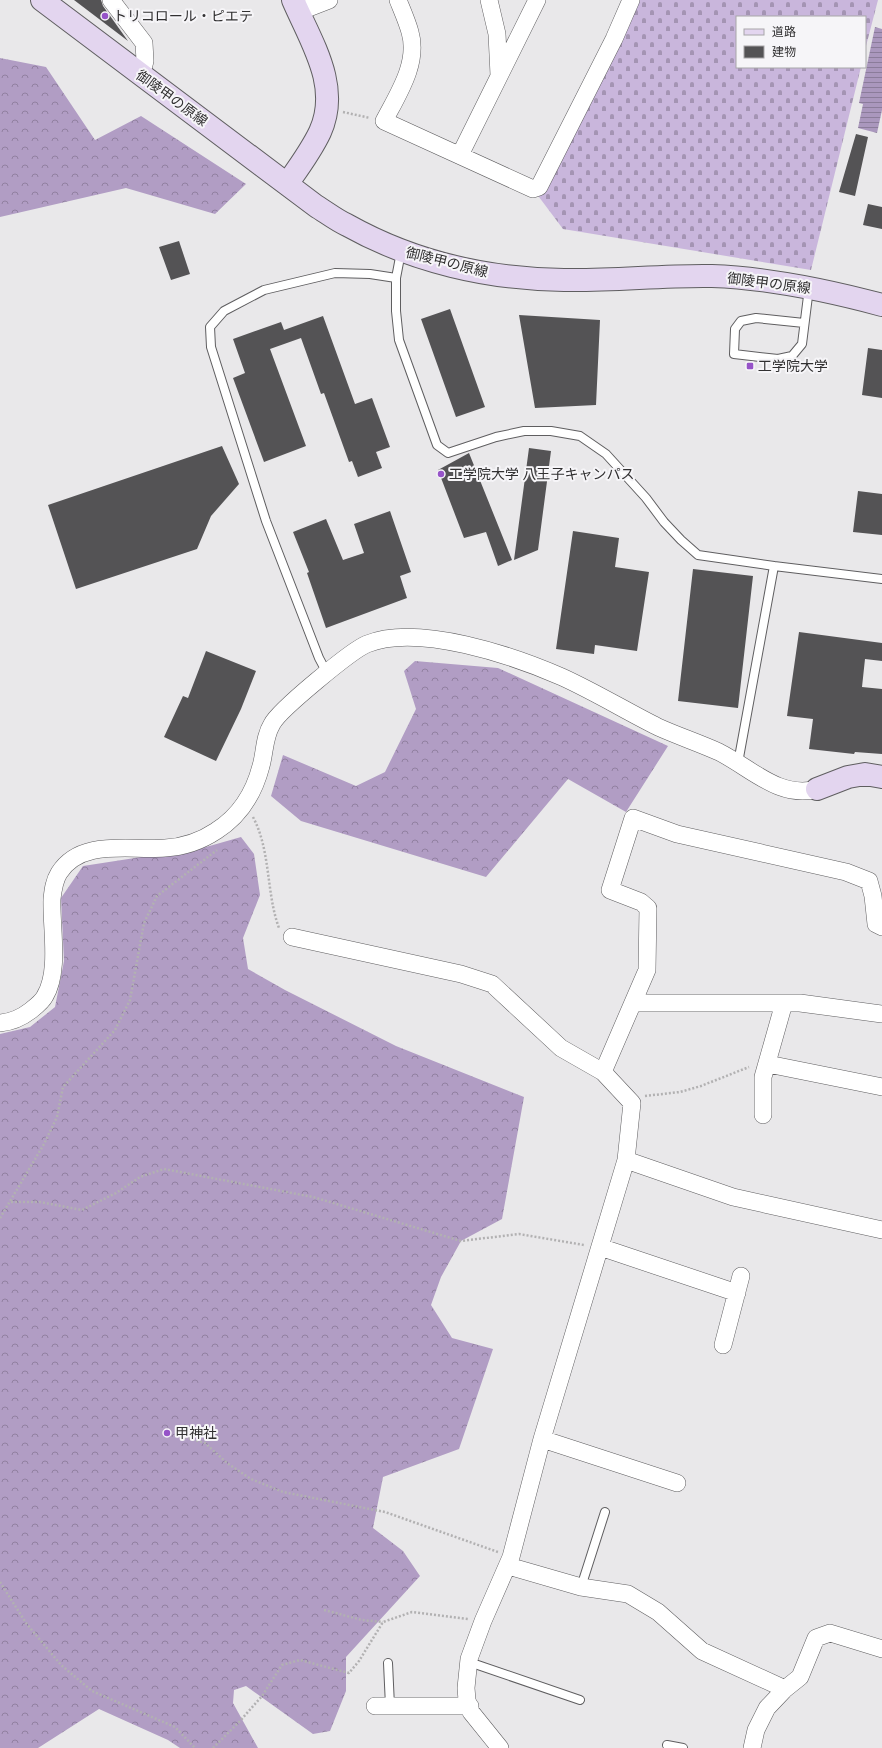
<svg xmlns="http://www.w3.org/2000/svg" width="882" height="1748" font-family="'Playfair Display','Noto Sans JP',serif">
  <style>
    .forest { fill: url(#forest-crowns) }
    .cemetery { fill: url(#cemetery-stones) }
    .water { fill: url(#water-rules) }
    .building { fill: #545355 }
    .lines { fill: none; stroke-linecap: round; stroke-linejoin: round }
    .lane-casing { stroke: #5f5e60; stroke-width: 10 }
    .street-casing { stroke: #5f5e60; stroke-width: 18 }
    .secondary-casing { stroke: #5f5e60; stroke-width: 24 }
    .path { stroke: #b2b1b2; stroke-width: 2.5; stroke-dasharray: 2 2; stroke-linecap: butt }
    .lane { stroke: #fff; stroke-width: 8 }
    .street { stroke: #fff; stroke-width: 17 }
    .secondary { stroke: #e3d5ef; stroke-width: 22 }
    .poi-dot { fill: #9653c8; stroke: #f6f5f8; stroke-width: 1.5 }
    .labels { text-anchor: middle; stroke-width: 4; stroke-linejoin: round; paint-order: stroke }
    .poi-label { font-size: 14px; fill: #313031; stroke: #f6f5f8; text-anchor: start }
    .street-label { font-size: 14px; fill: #313031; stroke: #f6f5f8 }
  </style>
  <defs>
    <pattern id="forest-crowns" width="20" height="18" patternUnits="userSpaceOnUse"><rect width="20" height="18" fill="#b19dc4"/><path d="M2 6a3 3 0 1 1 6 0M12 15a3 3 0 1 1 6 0" fill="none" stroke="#9180a0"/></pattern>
    <pattern id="cemetery-stones" width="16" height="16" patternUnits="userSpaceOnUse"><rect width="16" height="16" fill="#c9b6dc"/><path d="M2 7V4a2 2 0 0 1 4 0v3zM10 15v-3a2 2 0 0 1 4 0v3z" fill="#a494b3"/></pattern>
    <pattern id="water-rules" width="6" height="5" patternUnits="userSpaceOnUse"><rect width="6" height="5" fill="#aa97bd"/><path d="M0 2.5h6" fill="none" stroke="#8b7c9a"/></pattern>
  </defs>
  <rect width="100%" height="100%" fill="#e9e8ea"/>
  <path class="forest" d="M0 58 46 67 95 140 141 116 246 184 215 214 126 188 0 217Z
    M415 661 498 668 668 746 626 812 568 779 486 877 301 821 271 796 283 755 356 786 385 772 416 709 404 671Z
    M241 837 254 854 260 895 243 938 248 969 285 990 396 1046 524 1097 502 1219 461 1241 441 1277 431 1305 452 1338 493 1349 459 1449 383 1477 373 1528 403 1551 420 1576 346 1657V1691L330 1731 313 1734 246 1686 234 1690 233 1703 258 1748H180L168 1740 99 1709 38 1748H0V1034L30 1027 55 1007 64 961 61 898 83 866 206 847Z"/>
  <path class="cemetery" d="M630 0H878L865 50V17H737V67H861L811 270 563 229 533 189Z"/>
  <path class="water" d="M875 27 882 29V110L877 133 858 128 863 104 859 103Z"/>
  <path class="building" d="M74 0H101L103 6 128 41Z
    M856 134 868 137 855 196 839 192Z
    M868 204 882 207V229L863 225Z
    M179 241 190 274 171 280 159 247Z
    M450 309 485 407 456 417 421 319Z
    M519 315 600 320 596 405 535 408Z
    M323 316 355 404 372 398 390 447 376 452 382 468 358 477 352 461 349 462 324 393 321 394 301 338 270 349 306 446 264 462 233 378 245 373 233 339 281 322 284 330Z
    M868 348 882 350V398L862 395Z
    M222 446 239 484 211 516 197 549 76 589 48 505Z
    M529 448 551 451 538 550 514 560Z
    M469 453 512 560 498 566 486 532 464 538 438 470Z
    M858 491 882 494V535L853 532Z
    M390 511 411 572 400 576 407 598 326 628 307 573 309 572 293 532 326 519 343 560 364 553 354 524Z
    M573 531 619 538 615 567 649 572 637 651 595 645 594 654 556 649Z
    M693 569 753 576 738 708 678 701Z
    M799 632 882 643V661L865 659 862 687 882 689V754L855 752 854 754 809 749 813 719 787 716Z
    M206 651 256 671 241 709 216 761 164 737 183 696 188 698Z"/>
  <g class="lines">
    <g class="lane-casing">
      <path id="lane" d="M401 252 396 278V311L399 340 437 445 448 453 496 437 524 431H551L580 436 606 454 646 498 664 522 681 540 698 555 774 566 882 579
        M804 323 756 318 741 321 735 329 734 354 778 359 792 356 802 344 809 288
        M327 673 319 658 266 521 211 347 210 327 224 311 264 290 335 273 370 274 396 278
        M738 763 774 566
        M581 1587 605 1512
        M469 1662 580 1700
        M388 1663 390 1706
        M667 1745 683 1748"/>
    </g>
    <g class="street-casing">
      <path id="street" d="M111 0 144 43 145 61 141 76
        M398 0C402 10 407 21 410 32 419 63 398 94 384 121L533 189 539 187 614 39 631 0
        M489 0 497 34 499 75
        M298 12 329 0
        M460 155 537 0
        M292 937 461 974 492 984 561 1048 603 1072
        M633 1003H800L882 1014
        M0 1023C11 1022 21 1018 30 1011 35 1007 42 1002 45 996 60 971 51 928 52 899 53 890 54 881 59 873 81 838 130 851 165 848 183 847 201 841 216 831 240 816 254 793 261 766 265 752 264 737 272 724 279 710 352 650 367 644 418 623 514 656 562 677 595 692 626 711 658 727 678 736 699 743 719 752 751 768 779 799 817 789
        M768 1064 882 1087
        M763 1115V1077L784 1003
        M626 1160 733 1197 882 1230
        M600 1247 737 1293
        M723 1345 741 1276
        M542 1439 677 1483
        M508 1566 581 1587 628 1594 658 1612 702 1651 785 1689
        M375 1706H470
        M500 1748 471 1712 467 1700 466 1688 469 1659 483 1621 511 1557 542 1439 626 1160 632 1103 603 1072 647 970 648 908 641 902 610 890 633 818 677 834 846 872 869 881 873 896 876 924 882 927
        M752 1748 756 1730 767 1708 785 1689 800 1677 816 1638 830 1633 882 1649"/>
    </g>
    <g class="secondary-casing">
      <path id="secondary" d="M42 0 316 206C326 212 336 220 347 225 413 262 489 279 564 280 614 281 663 275 712 276 770 278 826 290 882 305
        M287 184C299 167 311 151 320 132 341 86 311 42 293 0
        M817 789 848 777 865 774 882 777"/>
    </g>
    <path class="path" d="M343 112 370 118
      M253 817C271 851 266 893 279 928
      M645 1096 680 1092 701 1086 749 1067
      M11 1202H40L82 1210 116 1193 140 1177 164 1169 313 1197 461 1241 519 1234 584 1245
      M0 1218 44 1144 57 1117 63 1087 115 1030 130 1000 144 923 157 896 217 850
      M177 1435 205 1443 227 1463 251 1479 283 1492 385 1512 498 1552
      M0 1582 26 1623 61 1665 92 1691 175 1727 195 1748
      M324 1610 362 1620 383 1622
      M213 1748 240 1721 262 1696 282 1665 300 1660 349 1673 359 1661 383 1622 412 1612 468 1619"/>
    <use href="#lane" class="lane"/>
    <use href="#street" class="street"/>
    <use href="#secondary" class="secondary"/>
  </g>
  <g class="poi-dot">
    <circle cx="105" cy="16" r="4"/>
    <rect x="746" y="362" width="8" height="8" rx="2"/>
    <circle cx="441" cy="474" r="4"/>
    <circle cx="167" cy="1433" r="4"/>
  </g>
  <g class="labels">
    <g class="poi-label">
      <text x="113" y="21">トリコロール・ピエテ</text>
      <text x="758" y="371">工学院大学</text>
      <text x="449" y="479">工学院大学 八王子キャンパス</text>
      <text x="175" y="1438">甲神社</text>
    </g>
    <g class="street-label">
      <text transform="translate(172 98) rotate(36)" y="5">御陵甲の原線</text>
      <text transform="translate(447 262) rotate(14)" y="5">御陵甲の原線</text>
      <text transform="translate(769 283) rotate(7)" y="5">御陵甲の原線</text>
    </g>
  </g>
  <rect x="736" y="16" width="130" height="52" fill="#f6f5f8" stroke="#a7a6a8"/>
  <rect x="744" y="29" width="20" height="6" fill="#e3d5ef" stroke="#a7a6a8"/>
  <text x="772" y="36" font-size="12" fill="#313031">道路</text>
  <rect x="744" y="46" width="20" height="12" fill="#545355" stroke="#a7a6a8"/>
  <text x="772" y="56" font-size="12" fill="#313031">建物</text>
</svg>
